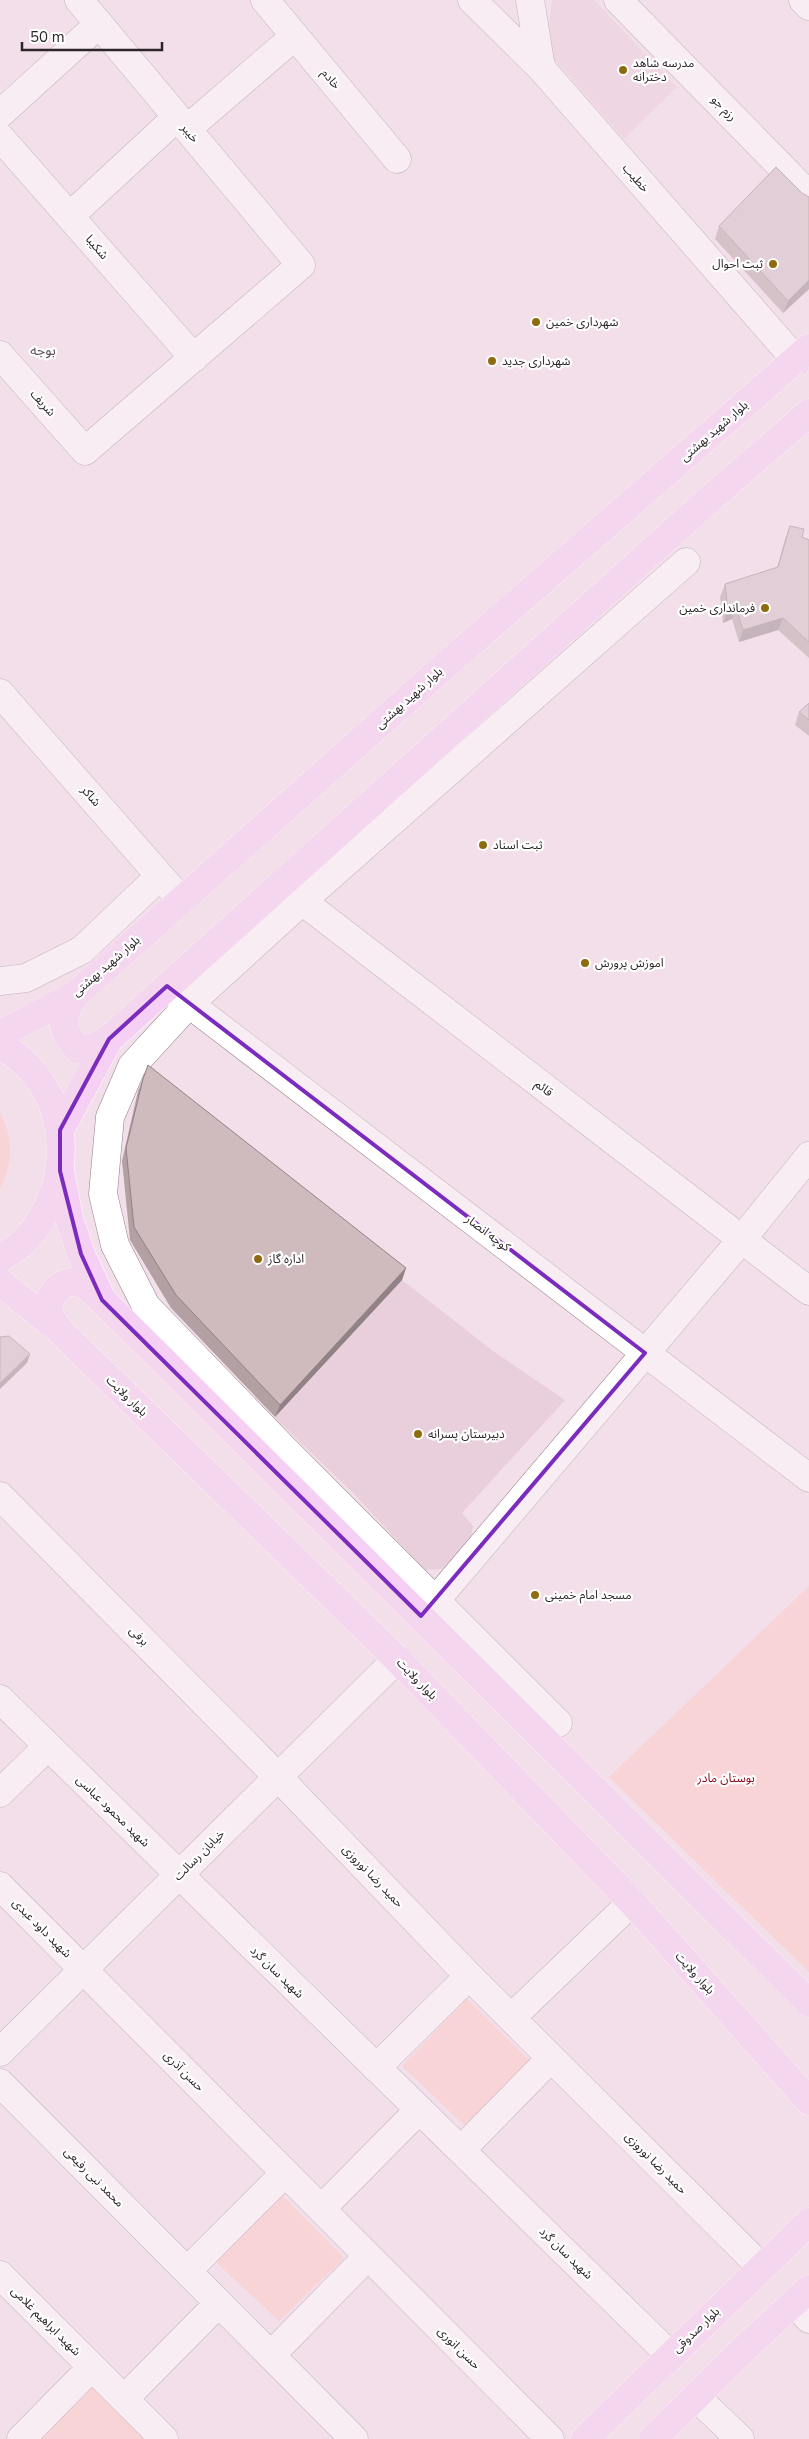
<svg xmlns="http://www.w3.org/2000/svg" width="809" height="2439" font-family="'Nunito Sans','Noto Sans Arabic',sans-serif">
  <style>
    .built { fill: #e9cfdc }
    .green { fill: #ffc8c2 }
    .lines { fill: none; stroke-linecap: round; stroke-linejoin: round }
    .minor-casing { stroke: #8f7e86; stroke-width: 29 }
    .major-casing { stroke: #fff; stroke-width: 29 }
    .minor { stroke: #fff; stroke-width: 28 }
    .major { stroke: #f5cff4; stroke-width: 28 }
    .wall { fill: #b2a0a3 }
    .shaded-wall { fill: #918285 }
    .building { fill: #cfbabe; stroke: #918285 }
    .marked { fill: none; stroke: #7b2cbf; stroke-width: 4; stroke-linejoin: round }
    .poi-dot { fill: #8f6b0f; stroke: #fff; stroke-width: 2 }
    .labels { text-anchor: middle; stroke-width: 4.5; stroke-linejoin: round; paint-order: stroke }
    .poi-label { font-size: 12px; fill: #2c2529; stroke: #fff; text-anchor: start }
    .street-label { font-size: 12px; fill: #2c2529; stroke: #fff }
    .park-label { font-size: 12px; fill: #880311; stroke: #fff }
    .neighbourhood-label { font-size: 14px; fill: #5e4f57; stroke: #fff }
  </style>
  <rect width="100%" height="100%" fill="#f3dfe9"/>
  <path class="built" d="M552 0H594L677 87 624 139 546 50Z
    M402 1280 493 1351 565 1400 462 1513 473 1526 471 1540 442 1569 425 1570 352 1492 275 1418Z"/>
  <path class="green" d="M0 1113C14 1137 13 1164 0 1189Z
    M809 1586V1972L609 1777Z
    M467 1999 530 2061 464 2125 402 2066Z
    M282 2195 344 2258 279 2321 216 2262Z
    M93 2387 145 2439H42Z"/>
  <g class="lines">
    <g class="minor-casing">
      <path id="minor" d="M265 0 397 159
        M472 0 541 68 796 360
        M530 0 541 68
        M618 0 809 195
        M803 0 809 6
        M0 114 99 24
        M187 129 295 36
        M0 137 194 358
        M70 216 177 117
        M0 355 85 451 301 265 79 0
        M0 693 181 900
        M289 891 809 1291
        M0 981 26 978 82 950 160 876
        M175 993 809 1478
        M0 1496 278 1777 469 1976
        M424 1614 742 1239 809 1156
        M0 1699 670 2355
        M558 1723 283 1448 146 1306 115 1245 103 1194 110 1117 132 1066 188 1005 301 902 686 562
        M0 1793 47 1747
        M0 1886 550 2439
        M511 2018 632 1902
        M0 2052 397 1659
        M376 2068 469 1976 761 2267
        M0 2083 354 2439
        M461 2150 551 2058
        M321 2209 419 2110
        M187 2271 285 2173
        M0 2275 92 2367
        M794 2303 809 2319
        M271 2355 368 2256
        M696 2397 740 2439
        M124 2399 219 2303
        M21 2439 92 2367 164 2439"/>
    </g>
    <g class="major-casing">
      <path id="major" d="M75 995C61 1019 58 1027 78 1049L93 1047 109 1039
        M0 1034 75 995 448 663 809 348
        M0 1044C14 1054 27 1063 37 1077 76 1127 65 1204 20 1245 14 1250 6 1254 0 1258
        M60 1130 109 1039 703 505 809 413
        M60 1171 69 1218 81 1254 102 1300 809 2003
        M0 1282 59 1330 397 1659 632 1902 809 2101
        M59 1330C56 1325 50 1318 49 1313 46 1297 60 1279 77 1282 88 1285 95 1293 102 1300
        M585 2439 809 2222
        M653 2439 745 2348 809 2289"/>
    </g>
    <use href="#minor" class="minor"/>
    <use href="#major" class="major"/>
  </g>
  <path class="wall" d="M802 193 809 197V289L783 313 715 239 719 226Z
    M790 526 802 537 809 540V658L778 630 739 642 732 619 723 623 720 597 725 584 777 568 785 539Z
    M809 703V736L795 725 799 712Z
    M143 1079 406 1268 402 1280 275 1417 171 1308 130 1240 122 1161 138 1091Z"/>
  <path class="shaded-wall" d="M809 280V289L783 313 788 301Z
    M736 607 732 619 723 623 728 611Z
    M783 618 778 630 739 642 743 630Z
    M406 1268 402 1280 275 1417 280 1405Z
    M30 1354 27 1363 0 1389V1383Z"/>
  <path class="building" d="M776 167 802 193 809 197V280L788 301 719 226Z
    M790 526 804 529 802 537 809 540V642L783 618 743 630 736 607 728 611 725 584 778 567Z
    M809 703V720L799 712Z
    M148 1065 406 1268 280 1405 176 1295 134 1227 126 1148 143 1079Z
    M9 1336 30 1354 0 1383V1337Z"/>
  <path d="M0 0H809V2439H0ZM167 986 645 1353 421 1616 102 1300 81 1254 60 1171V1130L109 1039Z" fill="#f3dfe9" fill-opacity=".55" fill-rule="evenodd"/>
  <path class="marked" d="M167 986 645 1353 421 1616 102 1300 81 1254 60 1171V1130L109 1039Z"/>
  <g class="poi-dot">
    <circle cx="623" cy="70" r="5"/>
    <circle cx="773" cy="264" r="5"/>
    <circle cx="536" cy="322" r="5"/>
    <circle cx="492" cy="361" r="5"/>
    <circle cx="765" cy="608" r="5"/>
    <circle cx="483" cy="845" r="5"/>
    <circle cx="585" cy="963" r="5"/>
    <circle cx="258" cy="1259" r="5"/>
    <circle cx="418" cy="1434" r="5"/>
    <circle cx="535" cy="1595" r="5"/>
  </g>
  <g class="labels">
    <g class="poi-label">
      <text x="633" y="67">مدرسه شاهد<tspan x="633" dy="14">دخترانه</tspan></text>
      <text x="763" y="268" text-anchor="end">ثبت احوال</text>
      <text x="546" y="326">شهرداری خمین</text>
      <text x="502" y="365">شهرداری جدید</text>
      <text x="755" y="612" text-anchor="end">فرمانداری خمین</text>
      <text x="493" y="849">ثبت اسناد</text>
      <text x="595" y="967">اموزش پرورش</text>
      <text x="268" y="1263">اداره گاز</text>
      <text x="428" y="1438">دبیرستان پسرانه</text>
      <text x="545" y="1599">مسجد امام خمینی</text>
    </g>
    <g class="street-label">
      <text transform="translate(331 79) rotate(50)" y="4">خادم</text>
      <text transform="translate(724 108) rotate(46)" y="4">رزم جو</text>
      <text transform="translate(190 133) rotate(50)" y="4">خیبر</text>
      <text transform="translate(636 178) rotate(49)" y="4">خطیب</text>
      <text transform="translate(97 247) rotate(49)" y="4">شکیبا</text>
      <text transform="translate(43 403) rotate(48)" y="4">شریف</text>
      <text transform="translate(714 431) rotate(-41)" y="4">بلوار شهید بهشتی</text>
      <text transform="translate(409 698) rotate(-42)" y="4">بلوار شهید بهشتی</text>
      <text transform="translate(91 796) rotate(49)" y="4">شاکر</text>
      <text transform="translate(106 966) rotate(-41)" y="4">بلوار شهید بهشتی</text>
      <text transform="translate(544 1088) rotate(37)" y="4">قائم</text>
      <text transform="translate(488 1233) rotate(37)" y="4">کوچه انصار</text>
      <text transform="translate(127 1396) rotate(44)" y="4">بلوار ولایت</text>
      <text transform="translate(139 1636) rotate(45)" y="4">برفی</text>
      <text transform="translate(417 1679) rotate(46)" y="4">بلوار ولایت</text>
      <text transform="translate(113 1811) rotate(44)" y="4">شهید محمود عباسی</text>
      <text transform="translate(199 1855) rotate(-45)" y="4">خیابان رسالت</text>
      <text transform="translate(373 1876) rotate(46)" y="4">حمید رضا نوروزی</text>
      <text transform="translate(42 1928) rotate(45)" y="4">شهید داود عبدی</text>
      <text transform="translate(277 1972) rotate(44)" y="4">شهید سان گرد</text>
      <text transform="translate(695 1973) rotate(48)" y="4">بلوار ولایت</text>
      <text transform="translate(184 2071) rotate(45)" y="4">حسن آذری</text>
      <text transform="translate(656 2163) rotate(45)" y="4">حمید رضا نوروزی</text>
      <text transform="translate(94 2177) rotate(45)" y="4">محمد نبی رفیعی</text>
      <text transform="translate(566 2253) rotate(44)" y="4">شهید سان گرد</text>
      <text transform="translate(46 2321) rotate(45)" y="4">شهید ابراهیم غلامی</text>
      <text transform="translate(696 2330) rotate(-44)" y="4">بلوار صدوقی</text>
      <text transform="translate(459 2348) rotate(45)" y="4">حسن انوری</text>
    </g>
    <g class="park-label">
      <text x="726" y="1782">بوستان مادر</text>
    </g>
    <g class="neighbourhood-label">
      <text x="43" y="355">بوجه</text>
    </g>
  </g>
  <path d="M22 42v8h140v-8" fill="none" stroke="#2c2529" stroke-width="2.5"/>
  <text x="30" y="42" font-size="15" fill="#2c2529" stroke="#ffffff" stroke-width="4" paint-order="stroke">50 m</text>
</svg>
